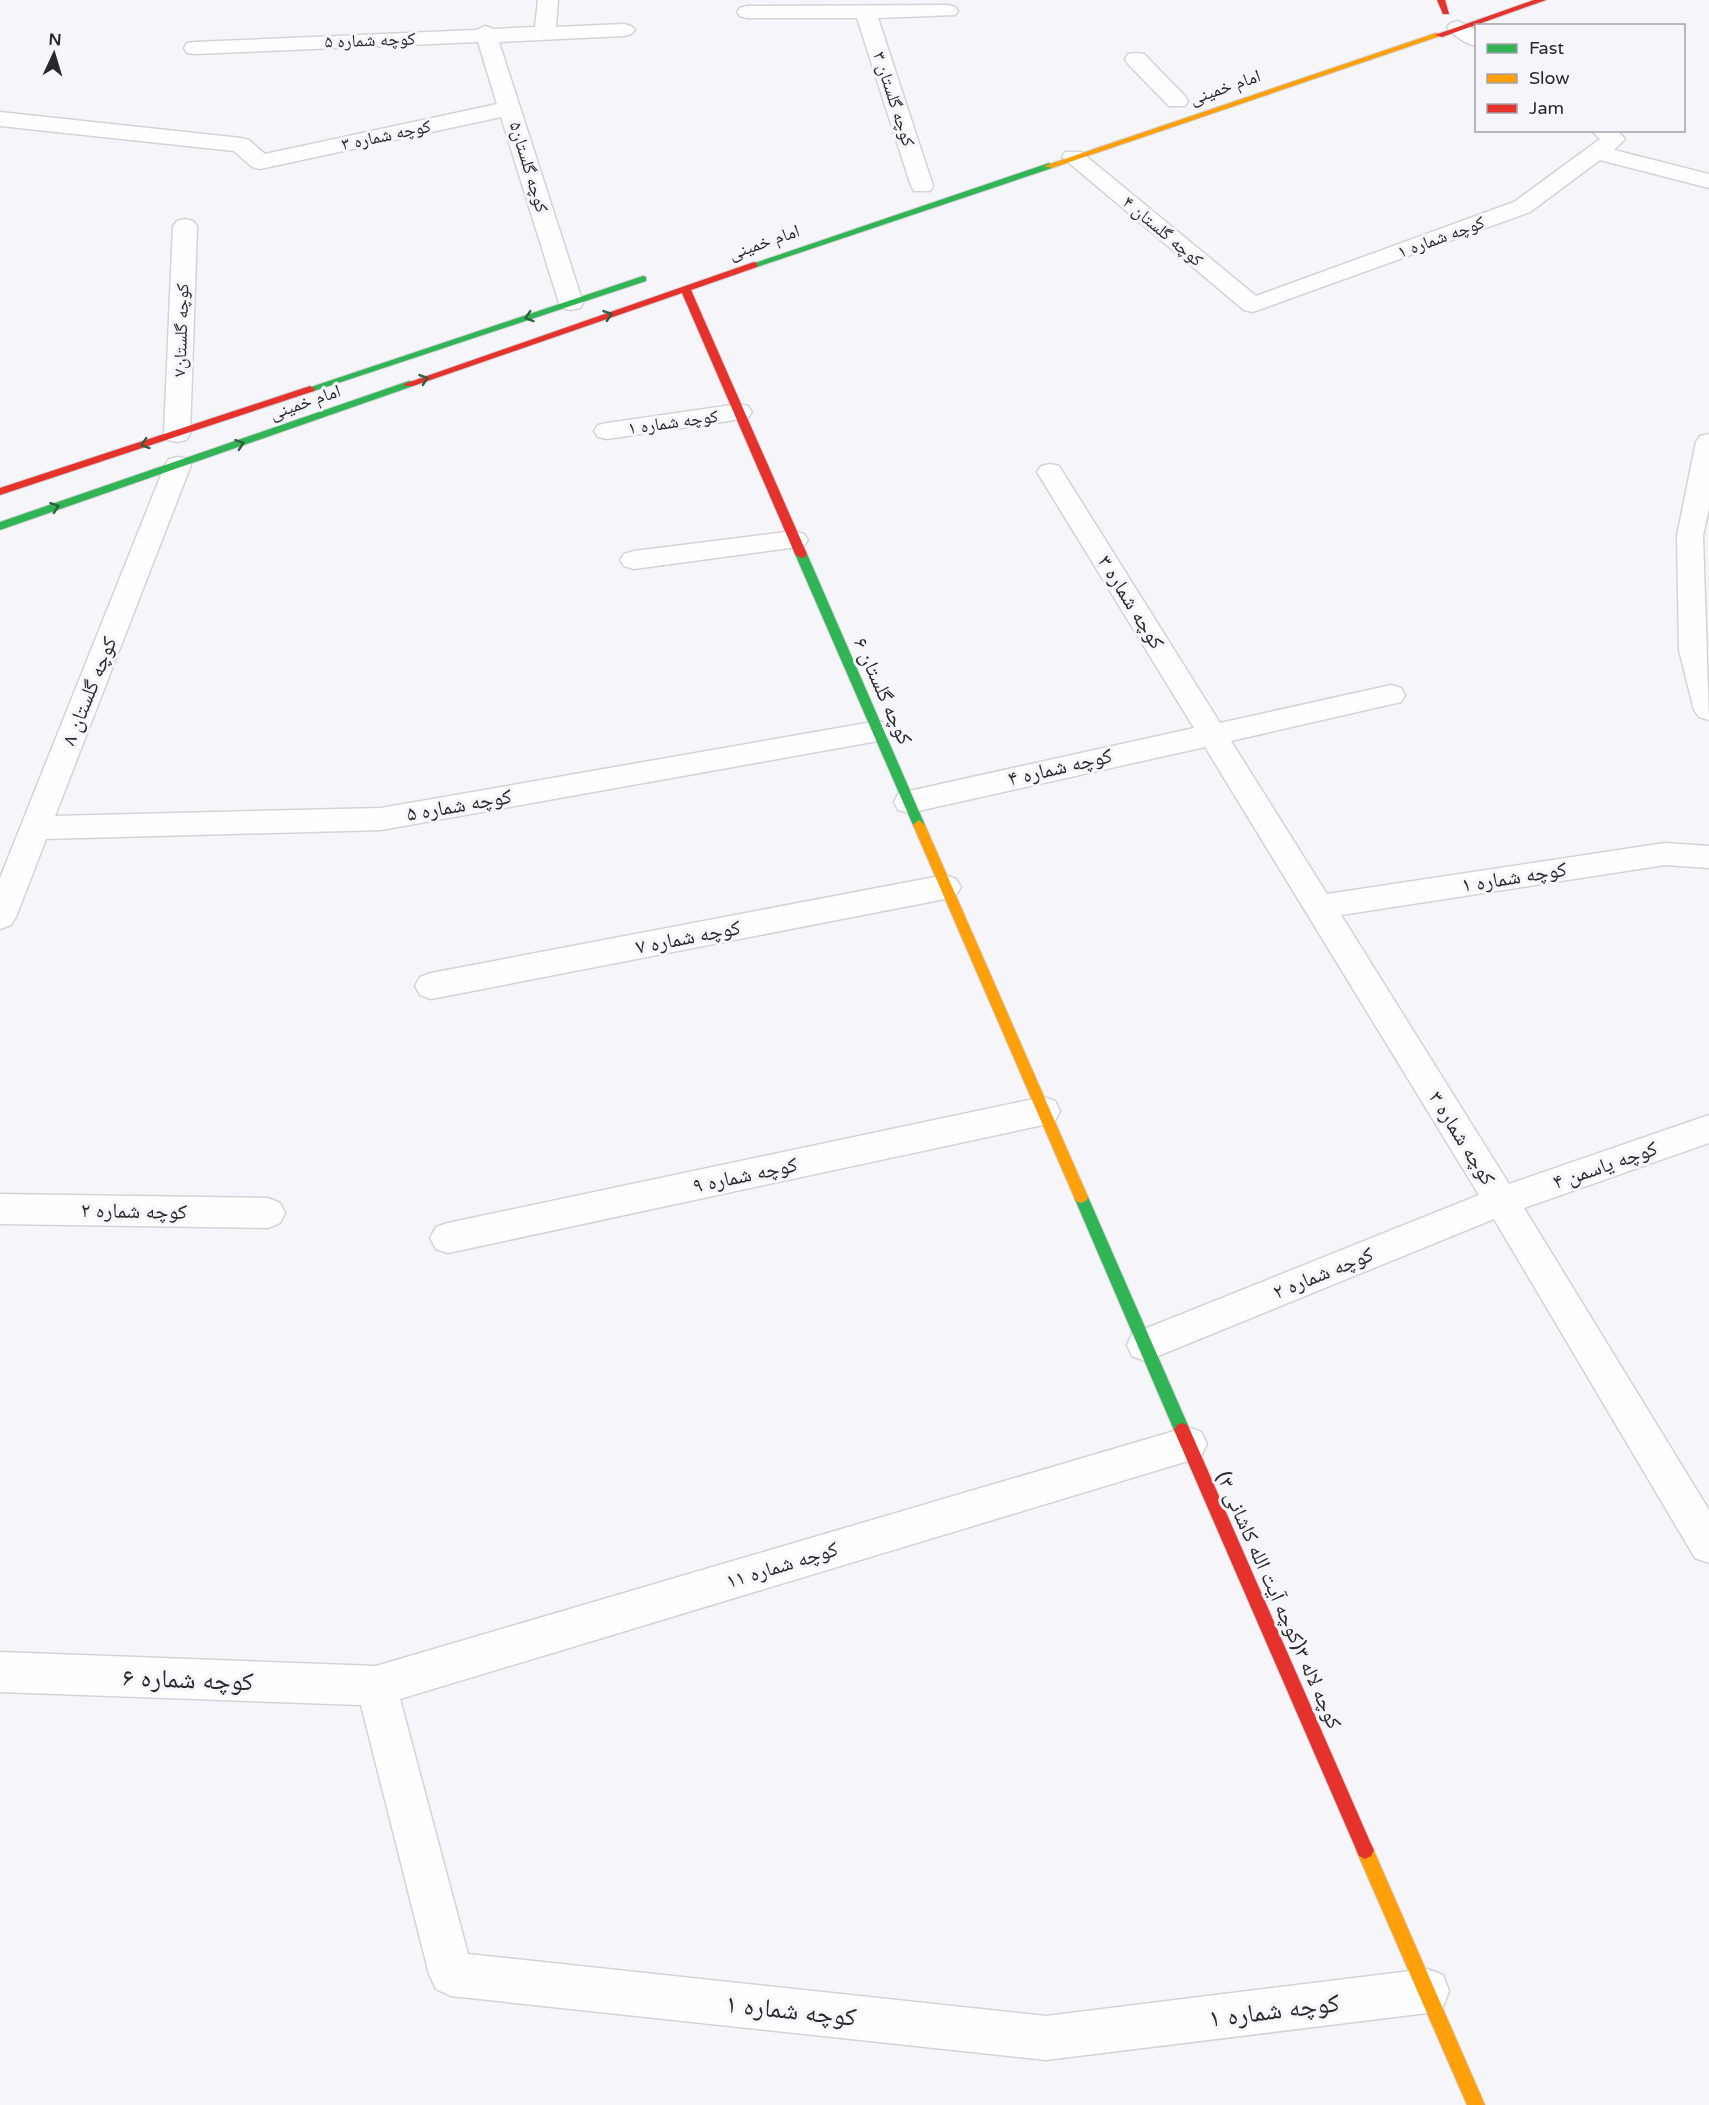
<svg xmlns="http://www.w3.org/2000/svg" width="1709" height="2105" font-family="'Varela Round','Noto Naskh Arabic',sans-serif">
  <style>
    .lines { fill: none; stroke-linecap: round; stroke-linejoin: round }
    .street-casing { stroke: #d4d3d7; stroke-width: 3 }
    .fast-casing { stroke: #d4d3d7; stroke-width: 2 }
    .slow-casing { stroke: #d4d3d7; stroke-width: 2 }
    .jam-casing { stroke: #d4d3d7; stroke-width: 2 }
    .street { fill: #fefefe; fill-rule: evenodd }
    .fast { fill: #30b455; fill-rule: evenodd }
    .slow { fill: #ff9f0a; fill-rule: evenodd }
    .jam { fill: #e5322d; fill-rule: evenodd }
    .oneway { stroke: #2c613c }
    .labels { text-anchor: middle; stroke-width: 6; stroke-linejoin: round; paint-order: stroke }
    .far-street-label { font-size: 18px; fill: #29292b; stroke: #f5f5fb }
    .street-label { font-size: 21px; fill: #29292b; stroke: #f5f5fb }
    .near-street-label { font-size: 26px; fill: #29292b; stroke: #f5f5fb }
  </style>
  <rect width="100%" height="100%" fill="#f6f6fa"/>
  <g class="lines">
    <g class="street-casing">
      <path id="street" d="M538 0H558L556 27 624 24 631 26 635 30 631 34 624 36 499 42 583 303 580 308 571 310 562 308 559 303 501 117 260 169 252 167 234 151 0 126V112L241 138 249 140 265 154 497 104 478 42 195 54 187 53 184 48 187 43 195 42 476 30 485 26 494 29 535 27Z
        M948 5 955 7 958 11 955 15 878 18 933 186 930 191H914L911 186 857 18H747L740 16 737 12 740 8 747 6Z
        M1458 21 1476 30V46C1466 44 1454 36 1447 27L1451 23Z
        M1136 53 1144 54 1185 96 1188 101 1185 106H1169L1128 64 1125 59 1128 54Z
        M1591 130C1604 130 1617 127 1625 139L1614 150 1709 174V188L1600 160 1530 212 1253 312 1244 310 1062 157 1065 152H1081L1256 296 1514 202 1600 139Z
        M185 219 193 221 197 226 190 434 186 440 177 442 168 440 164 434 173 226 177 221Z
        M739 404 748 406 752 412 748 418 607 439 598 437 594 431 598 425 607 423Z
        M1709 434V508L1703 536 1709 720 1699 717 1694 710 1679 650 1677 536 1696 442 1700 436Z
        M178 457 187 459 191 465 55 816 381 808 878 721 888 724 893 731 888 738 878 741 381 830 46 839 16 917 11 925 0 929V878L165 465 169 459Z
        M1050 464 1059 466 1220 723 1391 685 1401 688 1405 695 1401 702 1231 741 1327 894 1665 843 1709 846V868L1665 865 1341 915 1509 1184 1709 1115V1143L1524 1208 1709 1510V1563L1695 1558 1494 1219 1158 1356 1145 1361 1132 1356 1127 1345 1132 1334 1479 1195 1205 747 909 813 898 810 894 802 898 794 909 791 1194 728 1037 472 1041 466Z
        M794 531 804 534 808 540 804 546 634 569 624 566 620 560 624 554 634 551Z
        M945 875 956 879 961 887 956 895 945 899 431 999 420 995 415 986 420 977 431 973Z
        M1043 1097 1055 1101 1060 1111 1055 1121 1043 1125 448 1253 436 1249 430 1238 436 1227 448 1223Z
        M0 1194 268 1198 280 1203 285 1213 280 1223 268 1228 0 1224Z
        M1188 1427 1201 1432 1207 1444 1201 1456 1188 1461 400 1699 468 1954 1046 2016 1427 1969 1443 1975 1449 1991 1443 2007 1427 2013 1046 2060 451 1996 436 1989 429 1974 361 1705 0 1692V1652L376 1666Z"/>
    </g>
    <g class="fast-casing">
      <path id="fast" d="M1049 163 1054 166 1052 168 757 267 749 265Z
        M643 276 646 277V281L314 391 310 392 305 389Z
        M409 381 413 382V386L0 530V522Z
        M801 550 807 554 925 825 923 828H915L913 825 795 554Z
        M1081 1191 1086 1193 1088 1197 1190 1430 1187 1435 1182 1437 1177 1435 1174 1430 1074 1197 1076 1193Z"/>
    </g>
    <g class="slow-casing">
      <path id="slow" d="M1436 33 1443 35 1052 168 1044 166Z
        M919 820 925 825 1088 1197 1086 1201 1081 1203 1076 1201 1074 1197 913 825Z
        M1365 1841 1371 1844 1485 2105H1467L1356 1850 1359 1844Z"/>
    </g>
    <g class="jam-casing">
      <path id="jam" d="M1437 0H1445L1449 14H1443Z
        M1534 0H1546L1442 37 1435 35Z
        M754 262 757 263V267L691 290 807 554 805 557 801 558 795 554 682 293 413 386H405L404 384Z
        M310 386 315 389 314 391 0 495V488Z
        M1182 1423 1187 1425 1190 1430 1371 1844 1374 1850 1371 1856 1365 1859 1359 1856 1174 1430 1177 1425Z"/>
    </g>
    <use href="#street" class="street"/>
    <use href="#fast" class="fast"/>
    <use href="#slow" class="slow"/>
    <use href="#jam" class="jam"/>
  </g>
  <defs><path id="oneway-chevron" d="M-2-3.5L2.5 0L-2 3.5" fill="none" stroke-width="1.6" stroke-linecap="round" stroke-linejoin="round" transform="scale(1.5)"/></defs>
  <g class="oneway">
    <use href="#oneway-chevron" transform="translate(608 315) rotate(-19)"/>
    <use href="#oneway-chevron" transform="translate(529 317) rotate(162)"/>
    <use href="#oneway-chevron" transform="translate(424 379) rotate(-19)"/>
    <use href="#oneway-chevron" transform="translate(145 444) rotate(162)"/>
    <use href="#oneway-chevron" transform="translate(240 444) rotate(-19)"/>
    <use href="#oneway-chevron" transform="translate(55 507) rotate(-19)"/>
  </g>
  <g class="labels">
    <g class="far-street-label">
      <text transform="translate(370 40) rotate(-2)" y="6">کوچه شماره ۵</text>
      <text transform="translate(1225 87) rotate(-19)" y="6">امام خمینی</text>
      <text transform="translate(894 99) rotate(72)" y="6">کوچه گلستان ۳</text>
      <text transform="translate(386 135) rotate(-12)" y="6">کوچه شماره ۳</text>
      <text transform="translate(529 167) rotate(73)" y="6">کوچه گلستان۵</text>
      <text transform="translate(1163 231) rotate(40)" y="6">کوچه گلستان ۴</text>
      <text transform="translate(1441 237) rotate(-20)" y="6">کوچه شماره ۱</text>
      <text transform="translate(764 242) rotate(-19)" y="6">امام خمینی</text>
      <text transform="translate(181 330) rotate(-88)" y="6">کوچه گلستان۷</text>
      <text transform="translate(305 402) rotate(-19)" y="6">امام خمینی</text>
      <text transform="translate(673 422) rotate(-8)" y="6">کوچه شماره ۱</text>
    </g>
    <g class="street-label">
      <text transform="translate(1131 602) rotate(58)" y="7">کوچه شماره ۳</text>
      <text transform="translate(89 691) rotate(-68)" y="7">کوچه گلستان ۸</text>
      <text transform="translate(883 691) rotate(66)" y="7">کوچه گلستان ۶</text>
      <text transform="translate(1060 767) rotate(-13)" y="7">کوچه شماره ۴</text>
      <text transform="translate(459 805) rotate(-10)" y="7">کوچه شماره ۵</text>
      <text transform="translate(1514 877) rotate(-9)" y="7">کوچه شماره ۱</text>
      <text transform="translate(688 937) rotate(-11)" y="7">کوچه شماره ۷</text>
      <text transform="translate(1462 1138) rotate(58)" y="7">کوچه شماره ۳</text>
      <text transform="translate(1605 1165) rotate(-19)" y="7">کوچه یاسمن ۴</text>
      <text transform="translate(745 1175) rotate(-12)" y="7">کوچه شماره ۹</text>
      <text transform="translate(134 1211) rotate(1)" y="7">کوچه شماره ۲</text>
      <text transform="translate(1323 1273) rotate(-22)" y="7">کوچه شماره ۲</text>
      <text transform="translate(782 1565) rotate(-17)" y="7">کوچه شماره ۱۱</text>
      <text transform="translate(1279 1600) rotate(66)" y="7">کوچه لاله ۳(کوچه آیت الله کاشانی ۳)</text>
    </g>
    <g class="near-street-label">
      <text transform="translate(188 1679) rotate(2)" y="9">کوچه شماره ۶</text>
      <text transform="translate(791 2010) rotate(6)" y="9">کوچه شماره ۱</text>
      <text transform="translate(1274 2010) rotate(-7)" y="9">کوچه شماره ۱</text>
    </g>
  </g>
  <rect x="1475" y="24" width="210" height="108" fill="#f5f5fb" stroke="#a3a3a8" stroke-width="1.5"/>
  <rect x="1487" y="44" width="30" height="9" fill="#30b455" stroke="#a3a3a8" stroke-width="1.5"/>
  <text x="1529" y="54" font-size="18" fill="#29292b">Fast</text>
  <rect x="1487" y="74" width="30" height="9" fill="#ff9f0a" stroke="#a3a3a8" stroke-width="1.5"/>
  <text x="1529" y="84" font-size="18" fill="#29292b">Slow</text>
  <rect x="1487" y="104" width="30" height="9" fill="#e5322d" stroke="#a3a3a8" stroke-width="1.5"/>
  <text x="1529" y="114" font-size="18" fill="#29292b">Jam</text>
  <g transform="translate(54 54) rotate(4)" stroke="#f5f5fb" stroke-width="4.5" paint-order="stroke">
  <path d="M0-4.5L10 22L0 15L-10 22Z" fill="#29292b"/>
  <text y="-9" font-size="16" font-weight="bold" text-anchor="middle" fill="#29292b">N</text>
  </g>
</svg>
